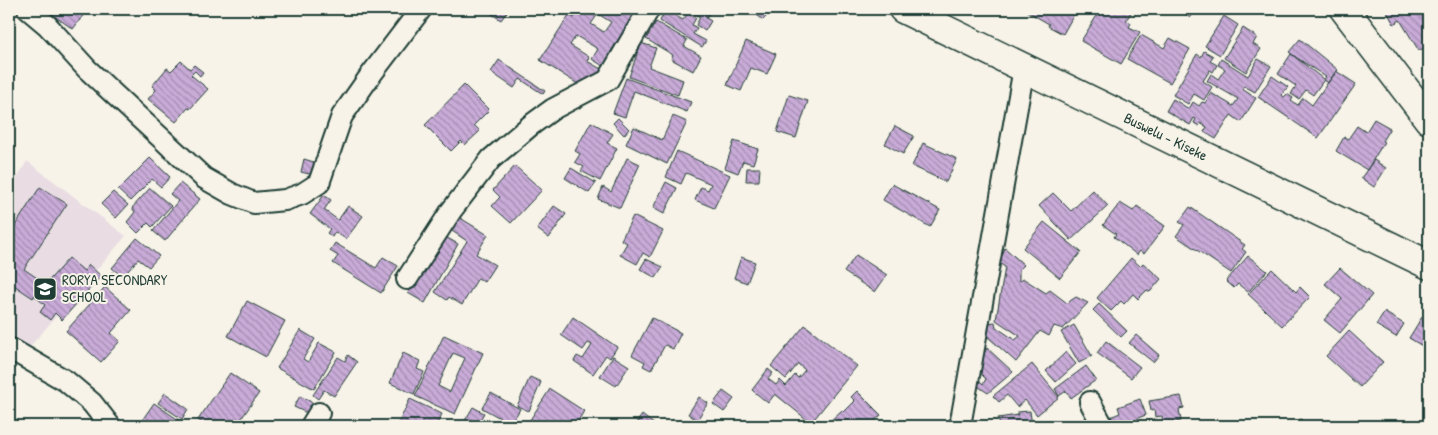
<svg xmlns="http://www.w3.org/2000/svg" width="1438" height="435" font-family="'Patrick Hand',sans-serif">
  <style>
    .built { fill: #e9dde3 }
    .building { fill: url(#building-back-hatch); stroke: #1f3d34; fill-rule: evenodd }
    .lines { fill: none; stroke-linecap: round; stroke-linejoin: round }
    .street-casing { stroke: #1f3d34; stroke-width: 24 }
    .secondary-casing { stroke: #1f3d34; stroke-width: 31 }
    .street { stroke: #f7f3e8; stroke-width: 20 }
    .secondary { stroke: #f7f3e8; stroke-width: 28 }
    .labels { text-anchor: middle; stroke-width: 4; stroke-linejoin: round; paint-order: stroke }
    .street-label { font-size: 15px; fill: #1f3d34; stroke: #f7f3e8 }
    .poi-label { font-size: 15px; fill: #1f3d34; stroke: #f7f3e8; text-anchor: start }
  </style>
  <defs>
    <pattern id="building-back-hatch" width="6" height="6" patternUnits="userSpaceOnUse" patternTransform="scale(1.25)"><rect width="6" height="6" fill="#c9abd8"/><path d="M-1 5l2 2M0 0l6 6M5-1l2 2" fill="none" stroke="#a38cb0"/></pattern>
  </defs>
  <rect width="100%" height="100%" fill="#f7f3e8"/>
  <filter id="ink" filterUnits="userSpaceOnUse"><feTurbulence type="fractalNoise" baseFrequency=".02" numOctaves="2"/><feDisplacementMap in="SourceGraphic" scale="10" xChannelSelector="R" yChannelSelector="G"/><feConvolveMatrix kernelMatrix="1 2 1 2 8 2 1 2 1" color-interpolation-filters="sRGB"/></filter>
  <g filter="url(#ink)">
    <path class="built" d="M27 161 126 236 21 357 9 342V192Z"/>
    <path class="building" d="M58 9H88L73 29 53 15Z
      M489 9H509L501 20 487 11Z
      M580 9H620L633 16 610 53H611L603 66 592 59 598 49 576 36 570 45 589 57 587 61 601 69 594 81 584 88 540 60 569 15 574 18ZM598 14 611 22 604 32 591 24Z
      M672 9H680L676 16 683 20 688 13 696 18 692 25 697 28 693 34 706 41 702 47 660 21 664 13 668 15Z
      M686 9H712L706 18 711 21 705 31 696 25 700 17Z
      M750 9H773L763 20Z
      M1023 9H1077L1063 34 1048 26 1049 24Z
      M1101 9H1123L1131 13 1126 20 1131 23 1129 27 1140 32 1121 64 1081 41Z
      M1179 9H1193L1196 11 1190 18Z
      M1393 9H1418L1429 27V45L1419 51 1400 20 1394 24 1387 12Z
      M1224 16 1238 25 1220 55 1205 46Z
      M656 22 687 40 684 46 701 56 693 71 671 59 673 55 646 39Z
      M1243 28 1257 37 1253 44 1261 49 1246 72 1224 58Z
      M1141 35 1164 48 1170 38 1190 49 1170 83 1127 59Z
      M1300 39 1338 70 1328 83 1289 52Z
      M746 41 776 54 767 74 751 68 741 91 727 85Z
      M641 43 656 48 649 67 683 80 678 95 629 77Z
      M1204 51 1213 56 1210 61 1217 65 1213 72 1210 70 1203 81 1212 87 1204 100 1194 94 1188 104 1173 95 1197 54 1201 57Z
      M1291 54 1326 77 1313 95 1306 90 1299 99 1291 94 1296 86 1278 74Z
      M1221 59 1248 76 1258 59 1271 66 1255 92 1244 86 1242 89 1256 98 1241 122 1231 115 1216 139 1204 132 1207 127 1200 123 1199 126 1194 123 1196 119 1194 118 1190 125 1166 111 1173 99 1189 109 1193 102 1199 106 1202 102 1205 103 1211 93 1233 106 1238 99 1207 81 1211 74 1218 79 1225 69 1218 65Z
      M499 60 545 91 543 94 520 79 514 88 491 72Z
      M181 61 190 69 194 65 203 72 200 76 195 71 191 75 208 89 190 109 188 108 176 122 148 99 156 90 152 86 167 68 171 71Z
      M1336 71 1356 84 1318 138 1258 97 1272 76 1288 87 1281 95 1284 97 1287 94 1293 98 1291 101 1298 105 1303 98 1312 105Z
      M626 78 691 102 687 112 634 91 625 117 613 113Z
      M464 85 489 110 474 125 480 131 465 145 461 141 451 151 425 125Z
      M789 95 808 101 796 138 777 132Z
      M673 116 687 122 667 164 626 144 634 127 662 140Z
      M618 118 629 129 624 135 613 123Z
      M1374 119 1390 128 1382 141 1384 142 1367 170 1336 151 1344 137 1348 139 1357 126 1366 132Z
      M591 122 613 134 607 143 617 148 600 181 581 171 584 167 575 162 580 154 575 151Z
      M895 126 914 136 903 154 885 144Z
      M734 141 758 149 753 164 743 161 738 173 725 168Z
      M923 143 957 159 946 182 912 166Z
      M677 151 730 175 714 208 695 200 701 187 708 190 711 184 686 173 681 184 666 177Z
      M150 158 170 177 161 187 152 179 130 201 118 190Z
      M627 158 640 164 620 208 598 199 603 187 611 192Z
      M304 159 320 164 317 176 301 172Z
      M1374 160 1386 168 1374 187 1361 178Z
      M515 166 542 190 511 223 492 206 500 197 493 190Z
      M571 168 596 183 589 193 565 178Z
      M747 168H760L759 181H746Z
      M666 182 677 188 664 214 653 208Z
      M180 183 200 199 165 241 153 231 178 201 170 194Z
      M892 184 940 210 930 227 883 200Z
      M40 187 67 204 24 269 43 282 33 298 9 282V235Z
      M150 188 171 206 152 227 148 223 138 233 127 222 135 212 132 208Z
      M1093 190 1108 206 1071 240 1039 206 1053 193 1071 211Z
      M113 192 128 205 116 218 101 204Z
      M324 195 331 200 324 210 338 220 348 206 363 216 346 239 335 232 332 237 327 233 330 229 310 214Z
      M1120 203 1133 211 1137 206 1165 226 1144 254 1140 251 1137 255 1114 237 1116 234 1103 225Z
      M554 206 566 214 549 238 537 229Z
      M1190 207 1245 245 1242 249 1246 252 1231 273 1176 236 1184 225 1179 222Z
      M457 216 488 235 476 254 495 265 484 282 478 278 462 305 449 297 447 300 435 292 467 241 449 229Z
      M633 216 663 231 650 257 643 253 637 264 620 255 627 243 621 240Z
      M1044 222 1081 252 1060 278 1023 248Z
      M442 235 458 244 425 303 408 293Z
      M137 238 159 256 149 267 138 259 123 277 112 268Z
      M335 243 376 268 383 257 398 266 381 293 333 263 338 256 330 251Z
      M1005 248 1024 265 1019 270V281L1024 279 1046 293 1050 290 1067 303 1076 297 1088 303 1063 329 1054 326 1049 336 1040 331 1016 362 988 337 986 323 995 322 996 327 1015 340 1020 336 996 320 1005 267 999 263Z
      M856 255 887 275 875 292 844 272Z
      M1248 256 1267 271 1248 292 1238 284 1234 288 1226 281Z
      M741 257 755 262 747 283 734 278Z
      M69 258 84 271 89 265 101 276 62 320 55 313 50 320 40 312 45 305 35 296Z
      M1131 258 1140 266 1143 263 1161 279 1150 292 1147 290 1138 299 1133 294 1124 304 1121 301 1111 311 1097 298Z
      M646 259 663 267 656 278 640 269Z
      M1340 268 1372 295 1340 333 1324 320 1342 299 1325 284Z
      M1272 269 1296 292 1300 287 1310 297 1282 326 1248 294Z
      M112 272 118 278 114 284 107 278Z
      M105 287 131 310 111 333 120 341 101 362 66 331Z
      M247 301 285 321 266 357 228 336Z
      M1099 304 1127 331 1121 337 1093 310Z
      M1384 312 1404 324 1396 337 1376 325Z
      M573 317 617 347 610 358 606 355 593 374 574 361 577 356 583 359 592 345 588 343 583 350 561 335Z
      M1422 317 1429 321V350L1409 338Z
      M652 318 681 333 673 349 665 345 651 370 643 366 645 362 632 355Z
      M805 325 857 366 811 423 775 394 768 403 752 390 768 369 773 373 768 379 776 385 780 380 786 386 795 375 798 378 805 370 798 364 786 379 771 366Z
      M1074 325 1092 356 1079 363 1061 332Z
      M300 330 315 339 303 359 308 362 319 343 336 352 314 389 277 368Z
      M1349 331 1383 362 1360 387 1326 356Z
      M444 335 483 353 455 414 415 396ZM453 353 465 358 450 392 438 386Z
      M1136 335 1159 355 1153 362 1129 343Z
      M1106 341 1140 367 1131 378 1097 353Z
      M987 348 1013 372 988 393 976 385 979 380 983 384 986 379 976 369Z
      M1066 352 1076 364 1056 382 1046 371Z
      M403 353 420 361 417 369 424 372 414 394 390 383Z
      M348 355 357 362 334 396 324 390 318 399 313 395 338 357 345 361Z
      M613 356 629 366 616 386 600 376Z
      M1032 364 1059 397 1037 415 1025 400 1017 407 1007 395 999 402 993 396Z
      M1086 366 1096 380 1071 398 1066 391 1059 396 1055 389Z
      M230 373 259 393 239 422 245 426H207L198 420Z
      M530 377 541 382 529 411 517 406Z
      M550 389 584 411 575 426H526Z
      M723 391 734 399 724 412 713 404Z
      M857 391 881 415 869 426H831L828 423 842 410 844 412 855 401 851 397Z
      M165 393 188 409 182 419 158 403Z
      M491 393 520 409 511 424 482 408Z
      M300 396 315 404 309 414 294 407Z
      M1181 396 1184 408 1179 409 1181 421 1163 424 1162 416 1155 417 1154 410 1151 411 1149 401Z
      M699 397 708 403 697 420 688 414Z
      M410 399 442 414 436 426H397Z
      M1140 399 1146 415 1138 418 1141 426H1114L1110 417 1120 413 1118 407Z
      M154 403 180 421 176 426H138Z
      M473 407 484 413 476 426H466L463 424Z
      M1030 411 1032 426H1000L998 418 1018 415 1017 412Z
      M642 415 655 425 654 426H634Z
      M1301 419 1305 426H1287Z
      M693 420 706 426H689Z"/>
    <g class="lines">
      <g class="street-casing">
        <path id="street" d="M28 9 47 25 87 69 204 178 232 194 254 203 285 200 302 194 319 183 342 116 370 76 421 9
          M407 279 451 211 491 159 531 125 553 109 608 80 649 9
          M9 348 66 381 92 403 110 426
          M1090 402 1103 426
          M311 426 319 413
          M960 426 1024 68"/>
      </g>
      <g class="secondary-casing">
        <g id="secondary">
          <path id="s1" d="M903 9 1429 265"/>
          <path d="M1344 9 1429 120"/>
        </g>
      </g>
      <use href="#street" class="street"/>
      <use href="#secondary" class="secondary"/>
    </g>
  </g>
  <defs>
    <g id="school-square" transform="scale(1.25)"><rect x="-9" y="-9" width="18" height="18" rx="4" fill="#1f3d34" stroke="#f7f3e8"/><path d="M0-5L7-2L0 1L-7-2ZM-4 1L0 2.5L4 1V4Q0 6-4 4Z" fill="#fff"/></g>
  </defs>
  <g fill-rule="evenodd">
    <use href="#school-square" x="45" y="289"/>
  </g>
  <g class="labels">
    <g class="street-label">
      <text dy="5" stroke="none"><textPath href="#s1" startOffset="292">Buswelu - Kiseke</textPath></text>
    </g>
    <g class="poi-label">
      <text x="62" y="285">RORYA SECONDARY<tspan x="62" dy="17">SCHOOL</tspan></text>
    </g>
  </g>
  <rect width="1438" height="435" fill="none" stroke="#f7f3e8" stroke-width="30"/>
  <rect x="15" y="15" width="1408" height="405" fill="none" stroke="#1f3d34" stroke-width="2" filter="url(#ink)"/>
</svg>
